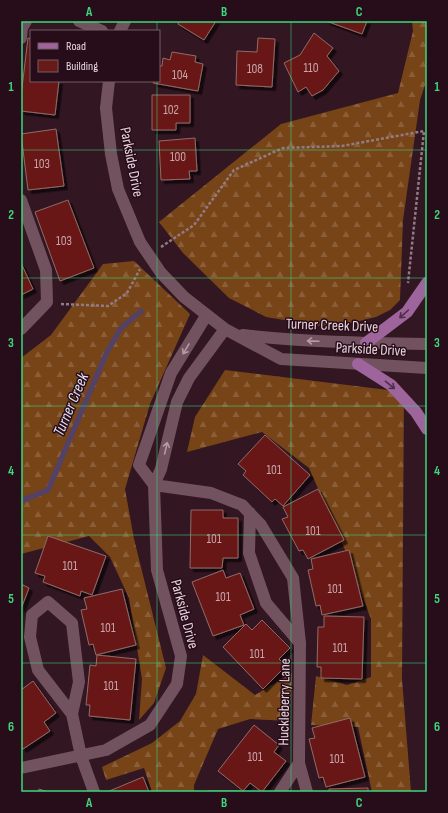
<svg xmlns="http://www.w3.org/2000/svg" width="448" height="813" font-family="'Sofia Sans Condensed',sans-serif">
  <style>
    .forest { fill: url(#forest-firs) }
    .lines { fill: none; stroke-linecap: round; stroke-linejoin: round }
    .stream { stroke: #534266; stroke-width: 5.5 }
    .building { fill: #681918; stroke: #8f6b67; filter: url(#shadow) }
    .path { stroke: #927b84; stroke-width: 2.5; stroke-dasharray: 3 2; stroke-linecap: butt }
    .minor { stroke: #72525e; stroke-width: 12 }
    .major { stroke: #9e659d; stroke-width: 12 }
    .oneway { stroke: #512c47 }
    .oneway2 { stroke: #b39aa3 }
    .grid { fill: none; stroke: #3dd77d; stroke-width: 1; stroke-opacity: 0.55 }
    .labels { text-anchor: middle; stroke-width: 3; stroke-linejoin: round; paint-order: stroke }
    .number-label { font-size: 13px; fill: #c8a6ab }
    .street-label { font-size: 15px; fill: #e8d5dc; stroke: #270d19 }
    .water-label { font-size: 16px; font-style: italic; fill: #e3e1f6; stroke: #270d19 }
    .neatline { fill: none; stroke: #3dd77d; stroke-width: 1.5 }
    .grid-label { font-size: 13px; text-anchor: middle; font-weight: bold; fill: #3dd77d }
  </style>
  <defs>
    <pattern id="forest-firs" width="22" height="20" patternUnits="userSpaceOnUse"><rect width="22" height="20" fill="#774418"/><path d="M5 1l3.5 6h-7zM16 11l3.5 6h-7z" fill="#8a5e39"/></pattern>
    <filter id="shadow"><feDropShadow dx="3.5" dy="3.5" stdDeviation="0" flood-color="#0009"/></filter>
  </defs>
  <rect width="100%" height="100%" fill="#321622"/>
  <path class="forest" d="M412 21H427V79L420 100 403 220 400 300 390 310 376 317 347 324 320 326 266 317 229 298 183 253 159 222 281 124 398 93 413 31Z
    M134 261 190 314 150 404 125 489 134 539 166 668 154 703 139 720 142 679 129 598 110 557 89 536 21 554V358L51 335 103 264Z
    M225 370 404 392 402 679 411 792H372L358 727 311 725 316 676 347 685 371 677V619L345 550 309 468 262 432 187 452 195 417Z
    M203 655 255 695 292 673 289 721 250 719 218 729 194 785V792H152L144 768 106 780 102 767 152 743 180 721 196 694Z"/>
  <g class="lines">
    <path class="stream" d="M21 501 48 490 106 354 121 328 141 311"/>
  </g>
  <path class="building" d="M179 21H216L204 40 178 24Z
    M326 21H367L362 34Z
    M314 33 333 48 327 56 339 71 323 90 312 96 306 87 298 92 284 63 300 55Z
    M28 38 31 39V81H59L55 115 21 111V96Z
    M258 38 275 39 272 87 236 85 237 51 257 52Z
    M172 52 196 56 195 62 203 64 198 91 153 83 154 81H159V66H162L163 58 170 60Z
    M152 95H190V123H176V130H152Z
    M56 129 64 186 28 190 21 134Z
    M195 138 197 171H189L190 179 161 180 159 141Z
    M68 200 94 268 60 281 35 212Z
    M21 263 33 289 21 295Z
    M265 435 310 475 283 506 275 499 272 502 243 475 246 471 238 464Z
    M318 489 344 540 308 559 303 550 299 551 282 519 288 517 283 507Z
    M191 510H223V518H238V558H223L222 568H190Z
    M48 536 106 556 92 595 81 591 80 596 43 582 45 576 35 573Z
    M349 550 363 606 322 615 320 605 316 606 308 570 313 569 311 559Z
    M223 570 226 578 240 573 254 609 240 615 244 625 213 636 192 582Z
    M21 584 29 588 21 609Z
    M122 589 136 645 96 655 93 644 89 645 81 610 87 609 84 598Z
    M324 616 364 617 362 679 321 678V667H317L318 627H324Z
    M262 620 290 648 279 659 286 666 263 689 223 647 246 624 252 630Z
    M97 655 136 659 130 720 89 716 90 705H86L90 665 96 666Z
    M33 681 56 713 44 722 50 731 23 749 21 746V690Z
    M350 718 365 777 326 787 323 777 319 778 309 739 315 738 312 728Z
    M254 725 279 745 274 752 286 761 262 792 250 783 243 791 218 771Z
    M143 777 149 792H107Z
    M368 788V792H329V789Z
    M39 789 48 792H38Z
    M208 791H240V792H208Z"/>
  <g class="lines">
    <path class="path" d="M161 247 194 225 234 170 283 148 342 146 424 131 408 283
      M61 304 108 306 127 293 140 269"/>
    <path class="minor" d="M79 21 102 31
      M120 31 125 21
      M21 38 22 28 26 21
      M109 81 106 108 111 154 118 189 140 242 161 273 184 297 225 329 281 359 427 368
      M21 200 46 270 47 302 21 329
      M243 335C304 342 365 343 427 344
      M154 485 211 493 242 505 261 525 293 578 300 643 266 603 249 553 250 513
      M154 485 139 465 171 373 206 316
      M72 714 38 670 30 637 32 615 48 602 72 623 79 682 72 714 81 756 94 792
      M299 763 300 643
      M21 768 106 750 150 725 177 684 181 656 157 570 154 485 161 469 177 402 189 378 225 329
      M280 792 299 763 307 792"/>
    <path class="major" d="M366 343 407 312 427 283
      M358 364 391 385 416 412 427 429"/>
  </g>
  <defs><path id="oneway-shaft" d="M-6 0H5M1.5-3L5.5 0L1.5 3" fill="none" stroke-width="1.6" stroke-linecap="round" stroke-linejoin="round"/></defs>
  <g class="oneway">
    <use href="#oneway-shaft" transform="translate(404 314) rotate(138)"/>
    <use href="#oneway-shaft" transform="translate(390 385) rotate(39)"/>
  </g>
  <g class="oneway2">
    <use href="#oneway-shaft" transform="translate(313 341) rotate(-178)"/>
    <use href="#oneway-shaft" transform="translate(186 349) rotate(121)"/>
    <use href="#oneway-shaft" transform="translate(166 448) rotate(-77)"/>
  </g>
  <path class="grid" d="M157 21V31M291 21V792M157 81V792M21 150H427M21 278H427M21 406H427M21 535H427M21 663H427"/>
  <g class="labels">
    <g class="number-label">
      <text x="311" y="72">110</text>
      <text x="255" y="73">108</text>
      <text x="180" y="79">104</text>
      <text x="171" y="114">102</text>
      <text x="178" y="161">100</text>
      <text x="42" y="168">103</text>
      <text x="64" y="245">103</text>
      <text x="274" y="474">101</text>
      <text x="313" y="535">101</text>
      <text x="214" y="543">101</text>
      <text x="70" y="570">101</text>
      <text x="335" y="593">101</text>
      <text x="223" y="601">101</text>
      <text x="108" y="632">101</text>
      <text x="340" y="652">101</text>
      <text x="257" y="658">101</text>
      <text x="111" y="690">101</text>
      <text x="255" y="761">101</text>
      <text x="337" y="763">101</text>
    </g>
    <g class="street-label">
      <text transform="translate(132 162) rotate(79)" y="5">Parkside Drive</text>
      <text transform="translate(332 325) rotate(2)" y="5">Turner Creek Drive</text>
      <text transform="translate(371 349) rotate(3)" y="5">Parkside Drive</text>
      <text transform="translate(185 614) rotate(75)" y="5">Parkside Drive</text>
      <text transform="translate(284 702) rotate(-89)" y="5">Huckleberry Lane</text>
    </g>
    <g class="water-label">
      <text transform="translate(70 404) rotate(-67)" y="6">Turner Creek</text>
    </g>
  </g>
  <rect width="448" height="813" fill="none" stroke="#270d19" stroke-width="44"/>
  <rect x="30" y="30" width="130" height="52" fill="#270d19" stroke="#745d67"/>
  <rect x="38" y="43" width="20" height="6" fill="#9e659d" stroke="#745d67"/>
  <text x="66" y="50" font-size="12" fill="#e8d5dc">Road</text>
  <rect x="38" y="60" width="20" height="12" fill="#681918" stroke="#745d67"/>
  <text x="66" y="70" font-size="12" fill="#e8d5dc">Building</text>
  <rect x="22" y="22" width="404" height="769" class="neatline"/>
  <g class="grid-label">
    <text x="89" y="16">A</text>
    <text x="224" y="16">B</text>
    <text x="359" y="16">C</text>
    <text x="11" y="91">1</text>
    <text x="437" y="91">1</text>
    <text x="11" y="219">2</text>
    <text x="437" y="219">2</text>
    <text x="11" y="347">3</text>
    <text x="437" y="347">3</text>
    <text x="11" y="475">4</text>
    <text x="437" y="475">4</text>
    <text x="11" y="603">5</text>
    <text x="437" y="603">5</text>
    <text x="11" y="731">6</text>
    <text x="437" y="731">6</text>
    <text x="89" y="807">A</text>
    <text x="224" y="807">B</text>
    <text x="359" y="807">C</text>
  </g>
</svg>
